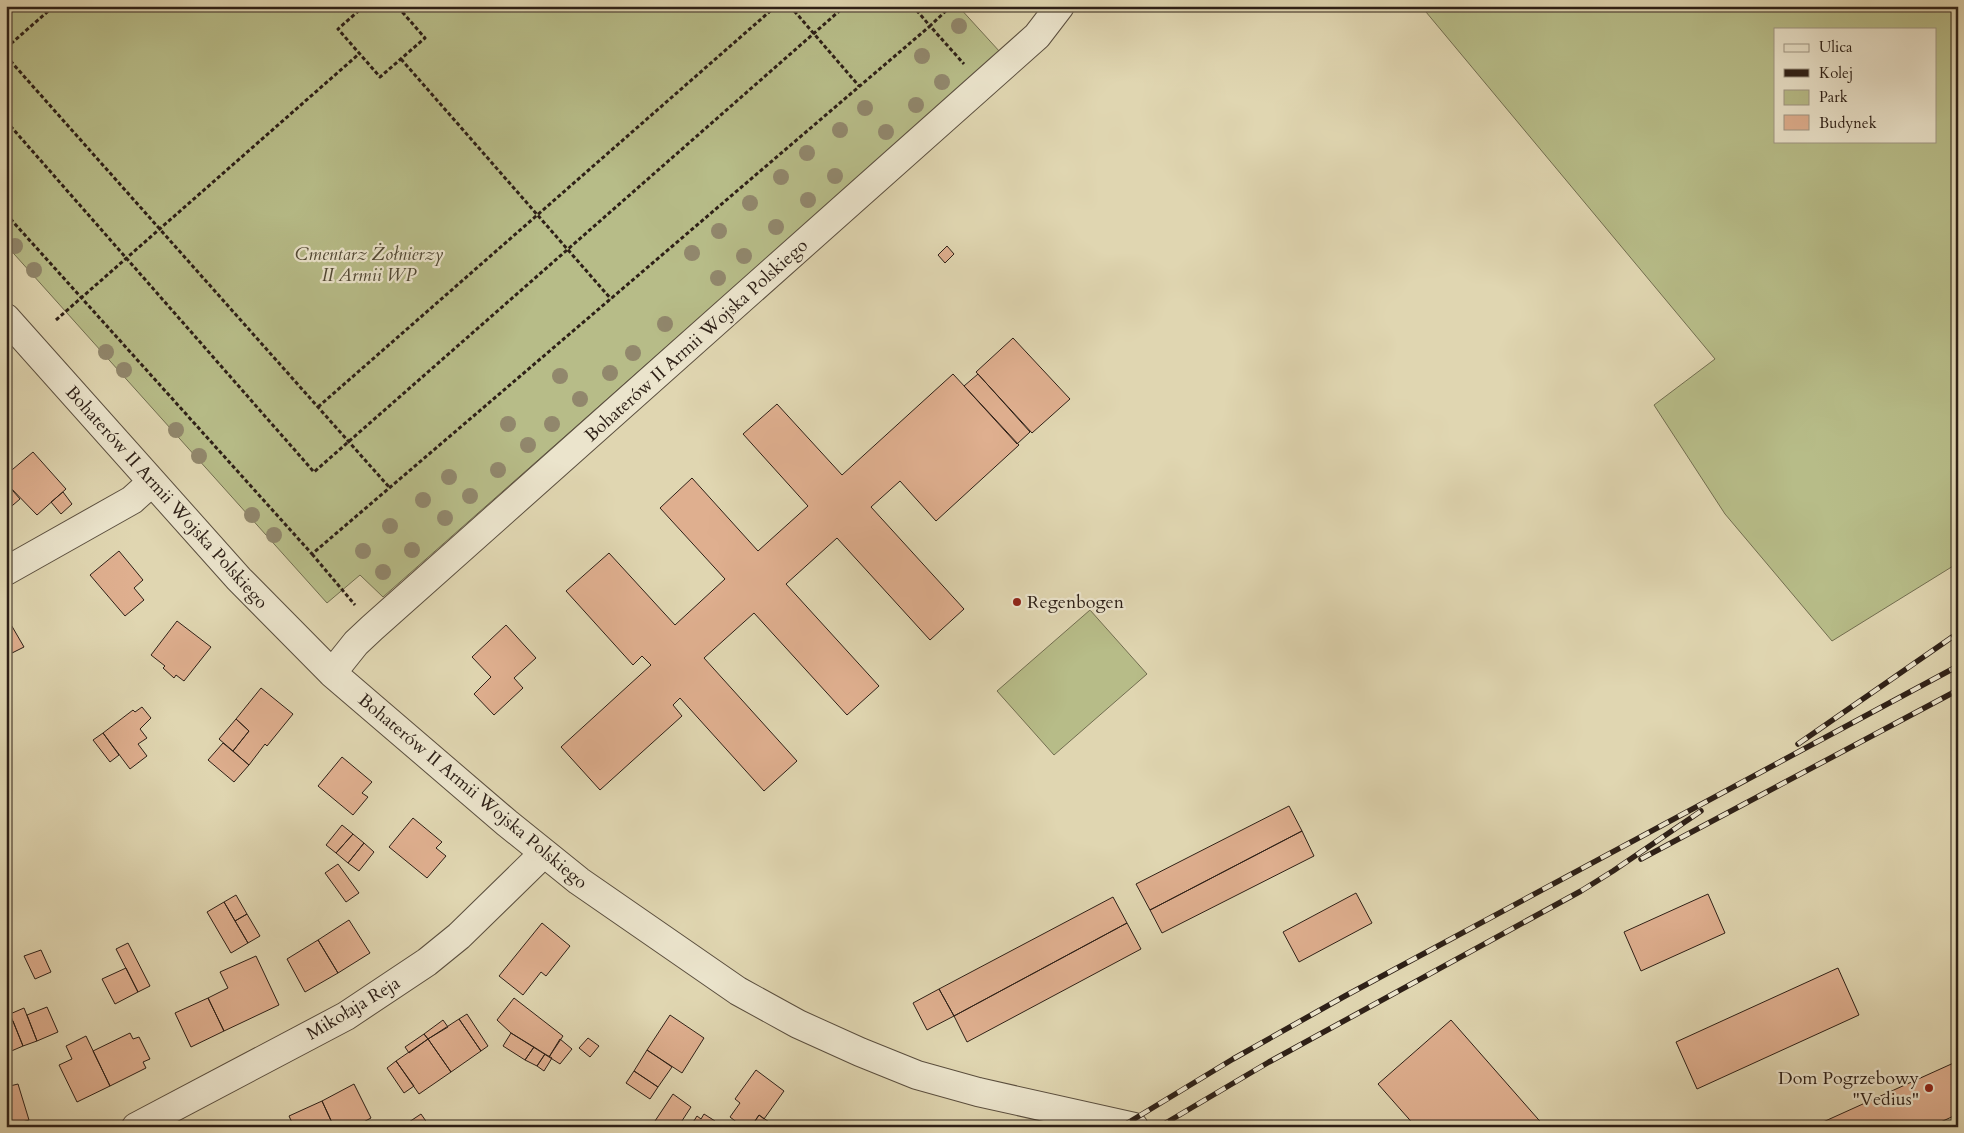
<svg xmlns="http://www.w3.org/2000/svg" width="1964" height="1133" font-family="Cardo,serif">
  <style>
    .green { fill: #b7bc88; stroke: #726e50; fill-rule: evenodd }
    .building { fill: #dfaf8f; stroke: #2e2017 }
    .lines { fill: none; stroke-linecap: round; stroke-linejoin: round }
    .minor-casing { stroke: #5a4e3e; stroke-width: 30 }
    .path { stroke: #2e2017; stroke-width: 3; stroke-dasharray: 4 2.5; stroke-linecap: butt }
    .minor { stroke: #ebe4cc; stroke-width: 28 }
    .rail-casing { stroke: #2e2017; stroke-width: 5.5 }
    .rail { stroke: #ebe4cc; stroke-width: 4; stroke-dasharray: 11; stroke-linecap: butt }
    .tree { fill: #91876c }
    .poi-dot { fill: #8f2418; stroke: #ebe4cc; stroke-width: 2 }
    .labels { text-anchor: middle; stroke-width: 4.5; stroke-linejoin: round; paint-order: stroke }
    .park-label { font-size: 18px; font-style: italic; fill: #504733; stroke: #ebe4cc }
    .street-label { font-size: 18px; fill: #2e2017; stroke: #ebe4cc }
    .poi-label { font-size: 18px; fill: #2e2017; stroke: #ebe4cc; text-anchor: start }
  </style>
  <rect width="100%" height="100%" fill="#e0d6b1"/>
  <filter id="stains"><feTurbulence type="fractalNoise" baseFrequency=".004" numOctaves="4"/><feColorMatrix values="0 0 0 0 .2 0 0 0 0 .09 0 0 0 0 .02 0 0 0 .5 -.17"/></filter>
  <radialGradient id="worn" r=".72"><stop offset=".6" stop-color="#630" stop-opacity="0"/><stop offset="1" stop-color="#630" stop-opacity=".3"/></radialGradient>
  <path class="green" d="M6 6H958L1000 52 383 597 360 575 327 603 6 245Z
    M1421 6H1958V563L1832 641 1725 514 1654 405 1715 359ZM1775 29H1935V141H1775Z
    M1090 610 1147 674 1054 755 997 691Z"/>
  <path class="building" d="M947 246 954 254 945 263 938 255Z
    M1013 338 1070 399 1032 433 976 372Z
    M953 374 1019 445 936 521 900 481 871 507 964 609 930 640 837 538 786 584 879 686 847 715 754 613 704 658 797 761 764 791 680 698 673 705 682 716 600 790 561 747 651 665 642 656 633 665 566 591 609 553 675 625 725 579 660 508 692 478 758 551 808 506 743 434 777 404 842 475Z
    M978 374 1030 432 1017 444 964 386Z
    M33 452 66 489 37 515 6 483V475Z
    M6 483 20 499 6 511Z
    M63 492 72 504 61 514 51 502Z
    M119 551 143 580 134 588 144 600 125 616 90 575Z
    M6 616 24 647 6 656Z
    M177 621 211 647 184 681 176 675 174 678 163 668 165 666 151 655Z
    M506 625 536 658 514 678 523 688 494 715 474 694 491 677 472 657Z
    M261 688 293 714 267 746 265 744 249 765 233 751 249 731 236 719Z
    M142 707 151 718 140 729 147 738 138 744 147 756 130 769 103 733 133 710 135 712Z
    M236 719 249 731 233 751 219 739Z
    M103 733 119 755 110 762 93 740Z
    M223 743 249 765 234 782 208 760Z
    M342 757 372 782 362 793 368 797 353 815 318 786Z
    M1289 806 1302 831 1150 910 1136 884Z
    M413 818 442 842 436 848 446 856 427 878 389 847Z
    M342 825 353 834 336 853 326 845Z
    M1302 831 1314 856 1162 933 1150 910Z
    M353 834 364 843 348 863 336 853Z
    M364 843 374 852 359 871 348 863Z
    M338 864 359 893 346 902 325 873Z
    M1356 893 1372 923 1299 962 1283 932Z
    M1708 894 1725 933 1641 971 1624 932Z
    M236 895 247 914 235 921 224 902Z
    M1113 897 1127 923 954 1016 939 989Z
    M224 902 248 943 231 953 207 912Z
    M247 914 260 936 248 943 235 921Z
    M349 920 370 953 338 973 318 940Z
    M542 923 570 946 546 976 541 972 523 995 499 976Z
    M1127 923 1141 949 967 1042 954 1016Z
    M318 940 338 973 305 992 287 959Z
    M128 943 150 986 138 992 116 949Z
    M41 950 51 972 35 979 24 956Z
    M256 956 279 1005 224 1031 208 998 228 988 220 972Z
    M126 968 138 992 115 1004 102 979Z
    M1838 968 1859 1015 1697 1089 1676 1042Z
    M939 989 954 1016 927 1030 913 1003Z
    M208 998 224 1031 191 1047 175 1013Z
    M514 998 563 1036 549 1057 511 1033 497 1020Z
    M47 1007 58 1032 37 1041 27 1015Z
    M24 1008 37 1041 23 1046 10 1014Z
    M467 1014 488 1046 481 1051 459 1019Z
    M670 1015 704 1038 682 1073 647 1050Z
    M459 1019 481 1051 451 1072 428 1039Z
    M443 1020 448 1027 428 1039 424 1034Z
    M1451 1020 1545 1127H1416L1378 1084Z
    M13 1021 23 1046 9 1052 6 1045V1024Z
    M130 1033 133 1039 139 1037 150 1059 143 1062 146 1068 110 1086 93 1051Z
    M511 1033 534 1047 525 1060 503 1046Z
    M424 1034 428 1039 409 1053 405 1047Z
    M86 1036 110 1086 77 1102 59 1065 72 1059 66 1046Z
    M588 1038 599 1046 590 1057 579 1048Z
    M428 1039 451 1072 419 1094 396 1061Z
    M560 1039 572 1049 560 1064 549 1057Z
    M534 1047 545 1054 537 1066 525 1060Z
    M647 1050 672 1067 658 1087 634 1071Z
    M545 1054 552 1058 544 1071 537 1066Z
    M396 1061 414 1086 404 1093 387 1068Z
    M1958 1061V1114L1930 1127H1825L1823 1122Z
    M756 1070 784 1091 764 1119 759 1115 751 1127H743L730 1117 740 1103 735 1099Z
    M634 1071 658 1087 650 1099 626 1083Z
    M18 1084 29 1120 6 1127V1087Z
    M354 1084 371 1118 354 1127H334L322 1101Z
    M673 1094 691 1107 678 1127H651Z
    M322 1101 334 1127H294L289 1116Z
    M421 1114 430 1127H413L409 1122Z
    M704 1114 715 1121 712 1127H690L697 1116 701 1119Z
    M759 1115 772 1124 771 1127H751Z"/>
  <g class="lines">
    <g class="minor-casing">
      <path id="minor" d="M6 318 239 579 332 673 507 823 579 881 738 991 798 1024 860 1052 917 1075 978 1092 1134 1127
        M6 571 132 500 152 482
        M332 673 356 643 372 628 1037 36 1060 6
        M136 1127 346 1016 427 962 459 936 543 854"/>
    </g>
    <path class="path" d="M364 6 338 29 380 77 425 38 397 6
      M790 6 859 86
      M951 6 930 26 964 64
      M402 13 410 6
      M6 48 54 6
      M6 56 389 487
      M401 59 611 299
      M6 121 314 472 845 6
      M6 214 312 554 930 26 913 6
      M56 320 360 53
      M318 407 776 6
      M312 554 355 605"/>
    <use href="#minor" class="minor"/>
    <g class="rail-casing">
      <path id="rail" d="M1798 744 1958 633
        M1641 859 1958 690
        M1121 1127 1233 1059 1345 996 1958 666
        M1159 1127 1269 1062 1581 891 1613 871 1701 811"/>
    </g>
    <use href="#rail" class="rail"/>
  </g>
  <g class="tree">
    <circle cx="959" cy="26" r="8"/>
    <circle cx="922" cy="56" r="8"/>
    <circle cx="942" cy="82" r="8"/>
    <circle cx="916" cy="105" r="8"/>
    <circle cx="865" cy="108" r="8"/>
    <circle cx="840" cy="130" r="8"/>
    <circle cx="886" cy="132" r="8"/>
    <circle cx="807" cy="153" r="8"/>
    <circle cx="835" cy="176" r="8"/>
    <circle cx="781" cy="177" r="8"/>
    <circle cx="808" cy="200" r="8"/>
    <circle cx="750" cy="203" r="8"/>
    <circle cx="776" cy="227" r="8"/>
    <circle cx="719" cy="231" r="8"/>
    <circle cx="15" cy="246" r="8"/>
    <circle cx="692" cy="253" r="8"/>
    <circle cx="744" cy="256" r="8"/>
    <circle cx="34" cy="270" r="8"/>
    <circle cx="718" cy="278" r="8"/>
    <circle cx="665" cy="324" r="8"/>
    <circle cx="106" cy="352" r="8"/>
    <circle cx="633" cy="353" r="8"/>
    <circle cx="124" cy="370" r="8"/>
    <circle cx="610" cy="373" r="8"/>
    <circle cx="560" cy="376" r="8"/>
    <circle cx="580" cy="399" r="8"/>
    <circle cx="508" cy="424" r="8"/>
    <circle cx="552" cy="424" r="8"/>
    <circle cx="176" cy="430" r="8"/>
    <circle cx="528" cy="445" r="8"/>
    <circle cx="199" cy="456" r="8"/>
    <circle cx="498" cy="470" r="8"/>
    <circle cx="449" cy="477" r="8"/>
    <circle cx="470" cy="496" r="8"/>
    <circle cx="423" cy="500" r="8"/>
    <circle cx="252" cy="515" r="8"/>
    <circle cx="445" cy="518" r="8"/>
    <circle cx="390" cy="526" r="8"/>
    <circle cx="274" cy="535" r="8"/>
    <circle cx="412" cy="550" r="8"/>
    <circle cx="363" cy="551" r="8"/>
    <circle cx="383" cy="572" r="8"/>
  </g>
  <g class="poi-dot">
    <circle cx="1017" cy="602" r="5"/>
    <circle cx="1929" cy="1088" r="5"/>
  </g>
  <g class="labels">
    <g class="park-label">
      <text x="369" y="260">Cmentarz Żołnierzy<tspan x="369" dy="21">II Armii WP</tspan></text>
    </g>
    <g class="street-label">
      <text transform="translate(696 340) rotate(-42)" y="6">Bohaterów II Armii Wojska Polskiego</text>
      <text transform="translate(167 497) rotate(48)" y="6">Bohaterów II Armii Wojska Polskiego</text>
      <text transform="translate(473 791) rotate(40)" y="6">Bohaterów II Armii Wojska Polskiego</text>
      <text transform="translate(353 1008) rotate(-31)" y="6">Mikołaja Reja</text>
    </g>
    <g class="poi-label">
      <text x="1027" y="608">Regenbogen</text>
      <text x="1919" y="1084" text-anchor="end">Dom Pogrzebowy<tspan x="1919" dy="21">"Vedius"</tspan></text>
    </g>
  </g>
  <rect width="1964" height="1133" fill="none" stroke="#e0d6b1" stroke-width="25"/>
  <rect x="8" y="8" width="1949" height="1118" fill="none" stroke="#2e2017" stroke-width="2.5"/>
  <rect x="12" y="12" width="1939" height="1108" fill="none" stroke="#2e2017"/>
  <rect x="1774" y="28" width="162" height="115" fill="#ebe4cc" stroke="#9f9684"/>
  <rect x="1784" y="44" width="25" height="8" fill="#ebe4cc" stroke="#9f9684"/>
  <text x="1819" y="52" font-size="15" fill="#2e2017">Ulica</text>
  <rect x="1784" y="69" width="25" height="8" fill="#2e2017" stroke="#9f9684"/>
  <text x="1819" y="78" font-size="15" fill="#2e2017">Kolej</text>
  <rect x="1784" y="90" width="25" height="15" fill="#b7bc88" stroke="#9f9684"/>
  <text x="1819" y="102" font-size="15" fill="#2e2017">Park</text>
  <rect x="1784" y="115" width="25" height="15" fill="#dfaf8f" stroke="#9f9684"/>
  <text x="1819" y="128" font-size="15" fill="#2e2017">Budynek</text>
  <rect width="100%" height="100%" filter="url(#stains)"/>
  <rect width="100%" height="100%" fill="url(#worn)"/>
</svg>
